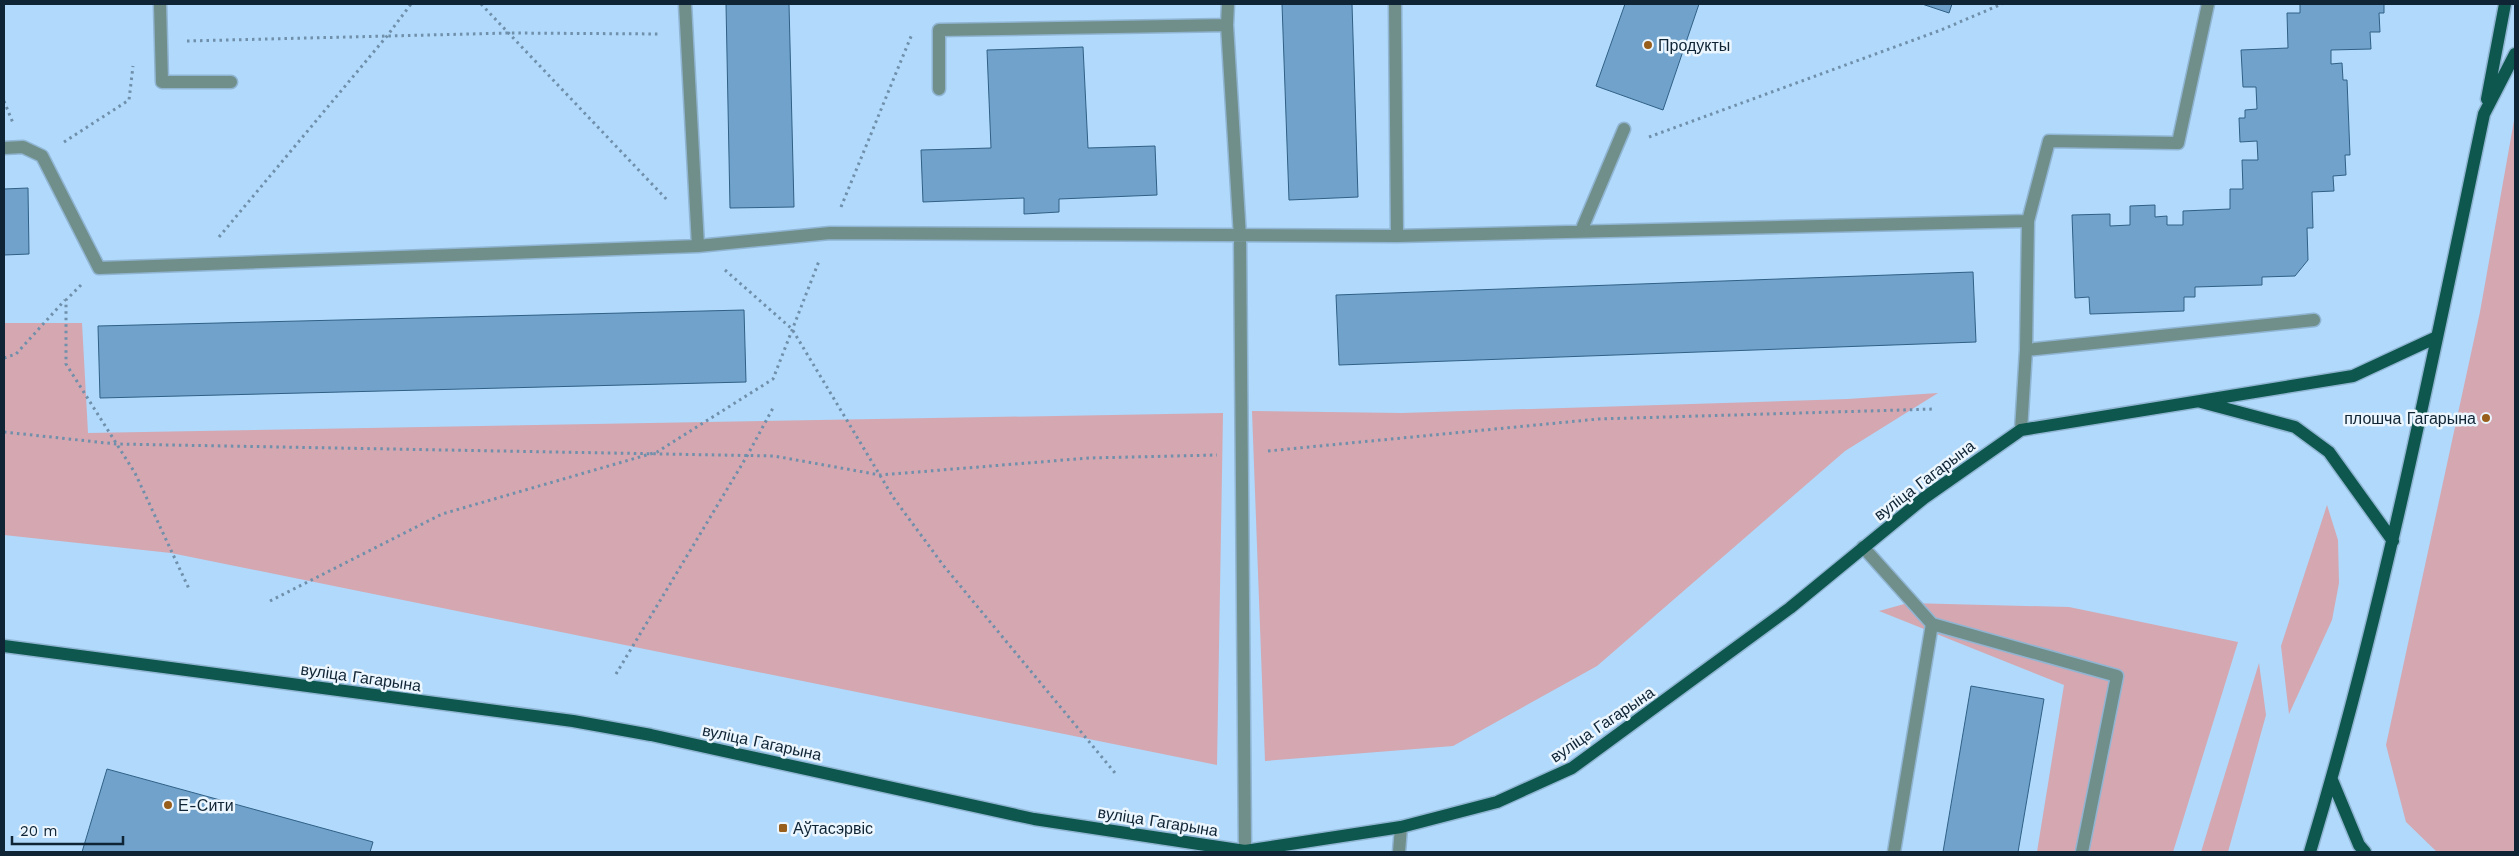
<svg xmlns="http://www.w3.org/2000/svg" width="2519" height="856" font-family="'Work Sans',sans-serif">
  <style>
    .green { fill: #d4a7b1 }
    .building { fill: #70a2cb; stroke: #306086 }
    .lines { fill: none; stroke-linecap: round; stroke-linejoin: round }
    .minor-casing { stroke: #90b5d3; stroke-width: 15 }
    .major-casing { stroke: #90b5d3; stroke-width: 15 }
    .path { stroke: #6f8faa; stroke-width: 3; stroke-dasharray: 2.5 4; stroke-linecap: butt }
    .minor { stroke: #708f8a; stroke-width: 12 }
    .major { stroke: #0d574f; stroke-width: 12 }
    .poi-dot { fill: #985e1c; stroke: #ecf6ff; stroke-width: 2 }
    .labels { text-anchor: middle; stroke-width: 5; stroke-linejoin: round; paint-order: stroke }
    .poi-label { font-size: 16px; fill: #0f2434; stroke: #ecf6ff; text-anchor: start }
    .street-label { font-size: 16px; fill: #0f2434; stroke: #ecf6ff }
  </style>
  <rect width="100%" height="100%" fill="#b0d9fb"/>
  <path class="green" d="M2515 115V852H2437L2406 822 2386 745 2480 312Z
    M4 323H82L88 433 1223 413 1217 765 171 553 4 535Z
    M1938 393 1845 451 1597 666 1453 746 1265 761 1252 411 1402 413 1848 399Z
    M2327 505 2338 540 2339 583 2332 620 2289 714 2281 646Z
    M1908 603 2069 607 2238 642 2173 852H2037L2064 685 1879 611Z
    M2259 663 2266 715 2228 852H2201Z"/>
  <path class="building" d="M726 4H789L794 207 730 208Z
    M1282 4H1352L1358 197 1289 200Z
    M1625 4H1699L1663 110 1596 86Z
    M1922 4H1952L1949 13Z
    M2300 4H2384V13H2379L2380 32H2370L2371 49 2331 50V64L2342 63 2343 80H2347L2350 155H2345L2346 175 2333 176 2334 191 2312 192 2313 228H2307L2308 260 2295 276 2262 277V285L2195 287V297H2184V311L2090 314 2089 297 2075 298 2072 215 2110 214V226L2130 225V206L2155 205V217L2167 216V225H2183V211L2230 209V189H2243L2242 160H2258L2257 141 2240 142 2239 118H2245V110L2257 109 2256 87H2243L2241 50 2288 48 2287 13H2300Z
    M1083 47 1088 148 1155 146 1157 195 1059 199V212L1024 214V198L923 202 921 150 991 148 987 50Z
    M28 188 29 254 4 255V189Z
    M1973 272 1976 342 1339 365 1336 295Z
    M744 310 746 382 100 398 98 326Z
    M1971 686 2044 699 2018 852H1943Z
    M107 769 373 842 370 852H82Z"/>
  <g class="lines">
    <g class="minor-casing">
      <path id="minor" d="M160 4 162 82H231
        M685 4 698 246
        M1228 4 1227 25 1240 237 1245 851
        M1395 4 1397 236
        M939 89V30L1227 25
        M4 148 23 147 42 156 99 268 698 246 830 233 1397 236 2028 221 2026 350 2021 430
        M2028 221 2049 141 2178 143 2208 4
        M1581 231 1624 129
        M2026 350 2314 320
        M1863 547 1932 624 2117 676 2082 852
        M1399 852 1401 827
        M1894 852 1932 624"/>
    </g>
    <g class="major-casing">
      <path id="major" d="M2487 99 2505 4
        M2201 402 2295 427 2329 452 2393 541
        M4 646 573 721 651 735 1034 819 1245 851 1401 827 1497 802 1572 768 1790 608 1924 498 2021 430 2353 376 2437 337
        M2332 780 2359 845 2365 852
        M2310 852C2383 610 2432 362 2484 114L2515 54"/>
    </g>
    <path class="path" d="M481 4 669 202
      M187 41 509 33 661 34
      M4 101 13 123
      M1649 137 1941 30 2002 4
      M64 142 129 100 133 66
      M841 207 912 34
      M219 237 387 36 411 4
      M725 270 792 329 893 497 943 565 1115 773
      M81 285 66 300V364L135 473 190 591
      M4 358 16 354 65 300
      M4 432 116 444 774 456 880 475 1089 458 1217 455
      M1268 451 1598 419 1935 409
      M270 601 442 514 657 452 773 379 819 261
      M616 674 747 456 773 408"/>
    <use href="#minor" class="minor"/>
    <use href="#major" class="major"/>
  </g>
  <g class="poi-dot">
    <circle cx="1648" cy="45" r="5"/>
    <circle cx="2486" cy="418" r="5"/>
    <circle cx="168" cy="805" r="5"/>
    <rect x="778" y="823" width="10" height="10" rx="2.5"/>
  </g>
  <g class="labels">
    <g class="poi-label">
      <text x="1658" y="51">Продукты</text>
      <text x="2476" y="424" text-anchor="end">плошча Гагарына</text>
      <text x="178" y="811">Е-Сити</text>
      <text x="793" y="834">Аўтасэрвіс</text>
    </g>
    <g class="street-label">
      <text transform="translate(1924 480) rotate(-37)" y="6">вуліца Гагарына</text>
      <text transform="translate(361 677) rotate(8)" y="6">вуліца Гагарына</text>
      <text transform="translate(1602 724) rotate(-34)" y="6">вуліца Гагарына</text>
      <text transform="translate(762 742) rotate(12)" y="6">вуліца Гагарына</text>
      <text transform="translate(1158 821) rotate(9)" y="6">вуліца Гагарына</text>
    </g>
  </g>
  <rect width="2519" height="856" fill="none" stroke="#0f2434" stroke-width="10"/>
  <path d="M12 836v8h111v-8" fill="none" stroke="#0f2434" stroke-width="2.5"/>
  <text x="20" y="836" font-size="15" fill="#0f2434" stroke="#ecf6ff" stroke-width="4" paint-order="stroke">20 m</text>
</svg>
